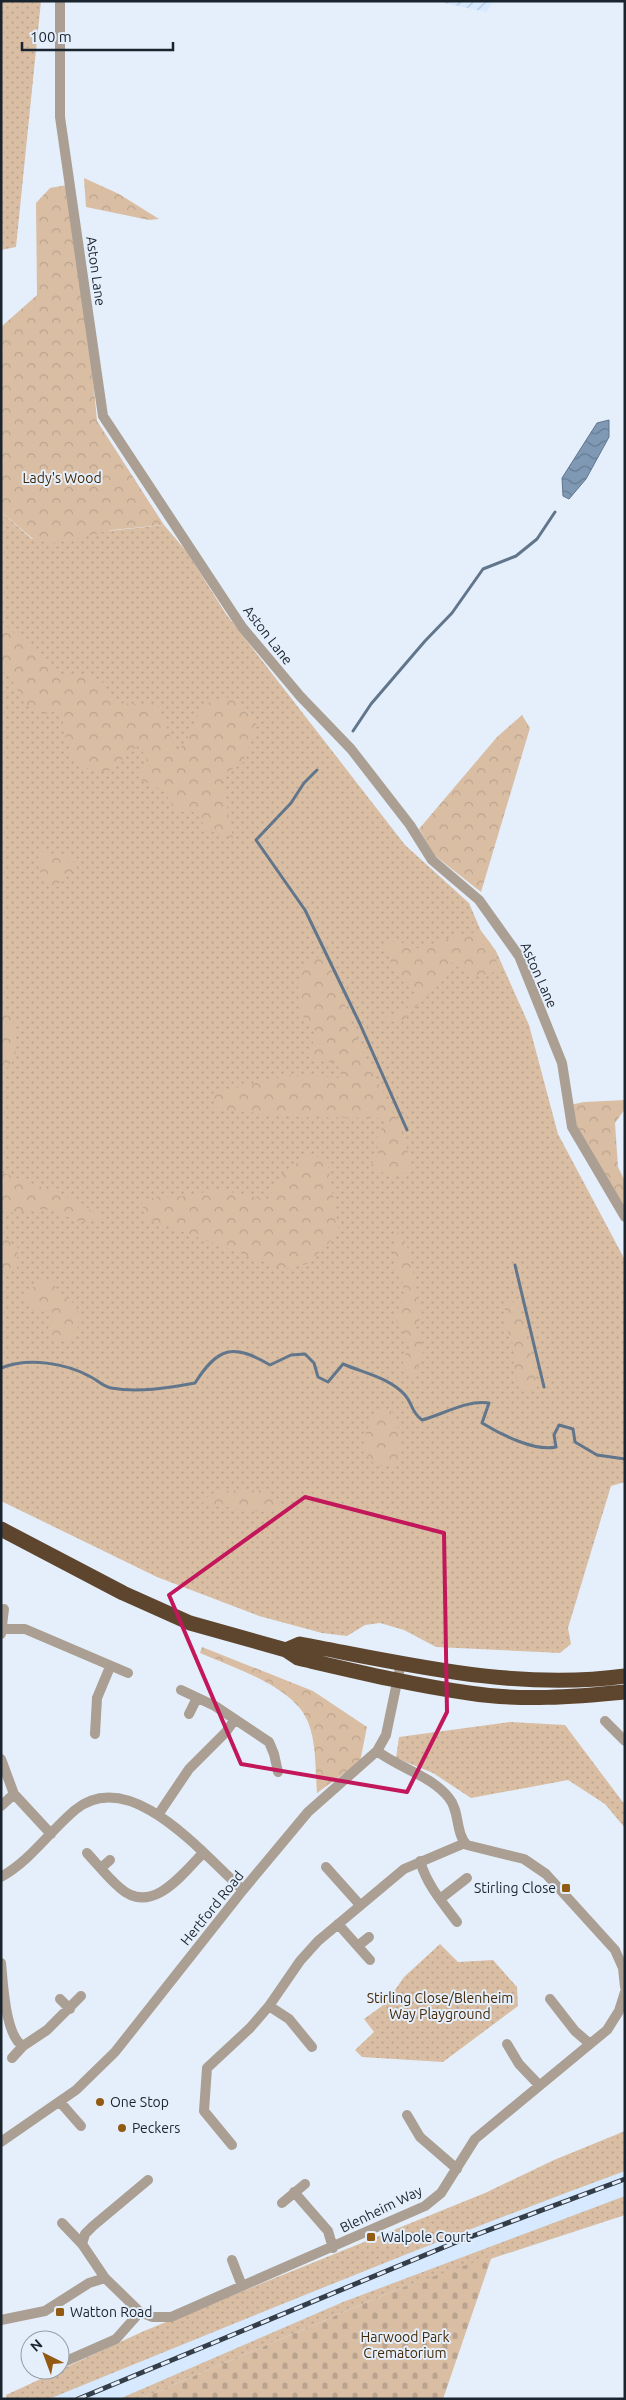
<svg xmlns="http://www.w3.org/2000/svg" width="626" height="2400" font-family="Ubuntu,sans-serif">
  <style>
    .built { fill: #d6e9ff }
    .industrial { fill: url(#industrial-furrows) }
    .grass { fill: url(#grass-dots) }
    .forest { fill: url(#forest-crowns) }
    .cemetery { fill: url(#cemetery-stones) }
    .water { fill: url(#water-waves); stroke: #61758b }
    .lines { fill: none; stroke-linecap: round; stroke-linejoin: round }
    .stream { stroke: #61758b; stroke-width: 3 }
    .minor { stroke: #ab9f93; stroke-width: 10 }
    .highway { stroke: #5e462e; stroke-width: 15 }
    .rail-casing { stroke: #343e49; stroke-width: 5 }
    .rail { stroke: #e5effb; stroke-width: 3; stroke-dasharray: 9; stroke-linecap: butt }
    .marked { fill: none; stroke: #c2185b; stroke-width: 4; stroke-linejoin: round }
    .poi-dot { fill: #925a13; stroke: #e5effb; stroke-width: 2 }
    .labels { text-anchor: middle; stroke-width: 4; stroke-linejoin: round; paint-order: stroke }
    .street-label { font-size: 14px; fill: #1a242f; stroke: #e5effb }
    .park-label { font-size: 14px; fill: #452906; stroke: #e5effb }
    .poi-label { font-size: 14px; fill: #1a242f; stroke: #e5effb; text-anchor: start }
  </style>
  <defs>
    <pattern id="industrial-furrows" width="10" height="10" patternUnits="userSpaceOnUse" patternTransform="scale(1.25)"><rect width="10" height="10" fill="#d6e9ff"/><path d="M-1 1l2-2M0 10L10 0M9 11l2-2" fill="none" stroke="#b7c8db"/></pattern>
    <pattern id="grass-dots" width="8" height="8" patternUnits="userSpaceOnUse" patternTransform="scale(1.25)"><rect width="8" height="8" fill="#d9bea4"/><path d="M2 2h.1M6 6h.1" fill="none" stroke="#baa38e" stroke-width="1.8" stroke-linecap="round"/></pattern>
    <pattern id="forest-crowns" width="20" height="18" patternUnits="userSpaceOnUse" patternTransform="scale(1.25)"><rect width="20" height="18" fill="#d9bea4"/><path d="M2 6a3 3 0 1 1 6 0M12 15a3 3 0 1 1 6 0" fill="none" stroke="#baa38e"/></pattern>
    <pattern id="cemetery-stones" width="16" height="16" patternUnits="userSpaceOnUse" patternTransform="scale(1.25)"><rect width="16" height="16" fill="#d9bea4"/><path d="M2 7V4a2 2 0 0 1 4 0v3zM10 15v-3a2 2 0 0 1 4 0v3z" fill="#baa38e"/></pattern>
    <pattern id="water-waves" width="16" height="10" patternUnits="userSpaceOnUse" patternTransform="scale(1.25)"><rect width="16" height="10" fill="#7f98b3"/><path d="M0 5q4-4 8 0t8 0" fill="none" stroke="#677c92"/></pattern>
  </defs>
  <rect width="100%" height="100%" fill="#e5effb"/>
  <path class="built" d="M625 2152V2215L398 2289 140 2399H28Z"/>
  <path class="industrial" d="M435 1H494L486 12Z"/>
  <path class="grass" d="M1 1H41L16 247 1 250Z
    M1 512 32 539 164 525 187 552 226 614 405 845 469 903 481 931 496 951 529 1025 558 1134 625 1260V1482L611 1486 568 1628 571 1644 560 1653 436 1647 404 1630 380 1623 365 1625 347 1636 322 1633 259 1616 157 1577 1 1501Z
    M510 1722 565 1725 625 1805V1828L605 1804 568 1780 471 1798 433 1773 396 1758 399 1737Z
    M440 1944 458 1962 493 1960 517 1987 518 2006 443 2062 362 2057 355 2050 374 2032 364 2019 386 2003 404 1977Z
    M625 2131V2171C431 2242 241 2321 49 2399H7L6 2395 144 2331 485 2193 554 2160Z
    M625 2196V2215L398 2289 140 2399H119L343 2302Z"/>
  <path class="forest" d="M84 178 119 194 159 219 149 220 86 207Z
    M67 185 89 335 97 421 164 525 112 530 53 544 33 539 1 512V327L37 295 36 203 50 188Z
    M1 622 63 675H87L103 681 114 703 157 705 177 751C204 728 187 695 236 698L257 725 242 764 221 775 233 838 207 830 196 812H176L164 791 139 779 147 758 138 746 106 773 76 765 65 736 61 709 46 714 27 705 1 663Z
    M522 715 530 728 481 892 434 855 419 829 497 737Z
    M39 851 69 857 77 867 54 888C41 875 35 870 39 851Z
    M481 931 491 944 499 970C476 980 469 975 451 962L447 976 399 1024 384 1018 407 1009 415 992C394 975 391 969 385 941L403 943 420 949 449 938Z
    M326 953 358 1041 400 1127 414 1171 388 1176 371 1165 378 1155 377 1138 387 1118 299 1117 217 1109 211 1094 288 1075 342 1078 337 1063 309 1058 316 1031C293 1013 298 993 300 967Z
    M1 1011 13 1018 16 1058 1 1073Z
    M625 1100V1109L615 1123 618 1167 625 1181V1211L574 1124 570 1105 584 1102Z
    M307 1155 327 1159 339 1233 307 1264 283 1269 146 1218 141 1199 188 1196 217 1189 267 1200 282 1175Z
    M1 1172 78 1201 101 1218C80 1227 75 1219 56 1212 43 1207 27 1210 13 1213L1 1205Z
    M399 1228 408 1249 422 1315 415 1329C425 1348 426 1357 413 1375L403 1371V1358L411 1346 395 1318C415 1279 395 1285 394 1251 394 1244 397 1235 399 1228Z
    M1 1235 18 1248 17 1268 5 1271 1 1268Z
    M43 1276 55 1283 56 1295 62 1296 75 1304 80 1319 75 1337 56 1342 46 1332 52 1321 45 1309H34L23 1299Z
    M507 1298 518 1306 534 1366 537 1389 525 1392 518 1381 514 1366 517 1355 503 1319Z
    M381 1406 396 1414C399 1429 398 1442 402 1456L393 1465 376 1466C355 1443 367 1429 381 1406Z
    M269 1490 282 1508C261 1518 224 1504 200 1502L217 1491Z
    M202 1647 313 1691 367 1727 360 1762 317 1793C315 1769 317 1737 305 1716 288 1685 232 1667 200 1653Z"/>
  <path class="cemetery" d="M492 2256 443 2399H140L398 2289Z"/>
  <path class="water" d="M609 420V437L586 479 569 499 563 496 562 478 597 423Z"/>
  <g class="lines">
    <path class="stream" d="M353 731 371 704 425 641 452 613 483 569 516 556 537 539 555 512
      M317 770 304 783 291 803 256 840 305 910 360 1024 407 1130
      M515 1265 544 1387
      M1 1368C28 1357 66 1363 91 1377 97 1380 104 1387 111 1388 138 1393 168 1388 195 1383 218 1347 233 1343 270 1365L291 1355 305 1354 314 1363 318 1377 328 1382 343 1364C364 1373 390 1378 405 1395 413 1404 411 1412 422 1420 444 1414 466 1400 489 1403L482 1423C500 1434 535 1452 556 1447L554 1435 559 1425 573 1429 575 1442 597 1455 625 1459"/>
    <path class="minor" d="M60 1V117L103 416 242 627 300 696 351 749 410 825 432 860 479 900 519 956 562 1063 572 1127 625 1217
      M2 1629H25L128 1673
      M1 1634 4 1609
      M181 1690 215 1706 269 1742 274 1754 278 1772
      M189 1714 197 1698
      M605 1721 625 1741
      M95 1734 97 1698 110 1667
      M377 1751C399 1768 432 1776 449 1798 460 1811 455 1833 467 1845L524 1859 546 1874 615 1950 623 1968 625 1987
      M1 1759 14 1794 51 1834
      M1 1806 14 1794
      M158 1815 189 1769 226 1732 235 1719
      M87 1853C98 1865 108 1878 120 1888 151 1916 182 1875 203 1853
      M420 1861C427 1885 442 1902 457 1922
      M326 1867 360 1905
      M101 1868 110 1860
      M1 1877C31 1860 49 1832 75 1810 131 1764 205 1857 243 1890
      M440 1899 467 1878
      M338 1924 370 1960
      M359 1945 369 1937
      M1 1963C3 1982 5 2036 23 2046L47 2030 81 1996
      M60 1999 70 2009
      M550 1999 575 2031 590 2044
      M269 2006 289 2019 312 2047
      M507 2044 519 2064 539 2085
      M12 2058 23 2046
      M60 2102 81 2126
      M407 2115 420 2137 457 2169
      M1 2142 76 2090 115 2052 243 1890 308 1812 377 1751 386 1735 401 1663
      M232 2145 204 2111 207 2068 250 2028 269 2006 300 1961 318 1941 404 1869 465 1843
      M294 2192 328 2231 333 2248
      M282 2203 305 2184
      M62 2223 82 2244 105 2278
      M82 2244 85 2234 93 2226 148 2180
      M232 2260 242 2286
      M1 2320 45 2311 89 2283 105 2278 140 2312 152 2317H171L425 2206 441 2193 475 2139 607 2030 619 2011 625 1992
      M66 2361 116 2339 140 2312"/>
    <path class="highway" d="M1 1529 123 1593 190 1623 286 1650 298 1658C354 1671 412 1685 469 1693 520 1701 574 1697 625 1692
      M286 1650 300 1644C407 1664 515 1691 625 1676"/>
    <g class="rail-casing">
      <path id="rail" d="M78 2399 454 2243 625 2179"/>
    </g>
    <use href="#rail" class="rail"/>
  </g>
  <path class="marked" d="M305 1497 444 1533 447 1712 407 1792 241 1764 169 1595Z"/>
  <g class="poi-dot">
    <rect x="561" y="1883" width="10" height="10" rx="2.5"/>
    <circle cx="100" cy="2102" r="5"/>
    <circle cx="122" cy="2128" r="5"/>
    <rect x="366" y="2232" width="10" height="10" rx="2.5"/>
    <rect x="55" y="2307" width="10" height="10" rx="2.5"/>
  </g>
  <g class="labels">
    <g class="street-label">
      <text transform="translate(96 271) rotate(82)" y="5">Aston Lane</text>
      <text transform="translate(268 635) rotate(52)" y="5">Aston Lane</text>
      <text transform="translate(539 975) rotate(66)" y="5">Aston Lane</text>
      <text transform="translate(212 1908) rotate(-51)" y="5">Hertford Road</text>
      <text transform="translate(381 2209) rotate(-26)" y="5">Blenheim Way</text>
    </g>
    <g class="park-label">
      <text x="62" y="483">Lady's Wood</text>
      <text x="440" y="2003">Stirling Close/Blenheim<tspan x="440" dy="16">Way Playground</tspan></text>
      <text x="405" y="2342">Harwood Park<tspan x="405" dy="16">Crematorium</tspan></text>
    </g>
    <g class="poi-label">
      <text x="556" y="1893" text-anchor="end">Stirling Close</text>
      <text x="110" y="2107">One Stop</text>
      <text x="132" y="2133">Peckers</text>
      <text x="381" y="2242">Walpole Court</text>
      <text x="70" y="2317">Watton Road</text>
    </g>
  </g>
  <rect width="626" height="2400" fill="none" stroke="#1a242f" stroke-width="5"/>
  <g transform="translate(45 2355) rotate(318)"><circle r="24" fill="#e5effb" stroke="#949ea9"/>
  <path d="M0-4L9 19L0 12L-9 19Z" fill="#925a13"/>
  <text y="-8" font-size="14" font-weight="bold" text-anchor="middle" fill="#1a242f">N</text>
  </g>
  <path d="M22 42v8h151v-8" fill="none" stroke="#1a242f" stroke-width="2.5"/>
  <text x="30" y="42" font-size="15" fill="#1a242f" stroke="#e5effb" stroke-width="4" paint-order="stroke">100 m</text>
</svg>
